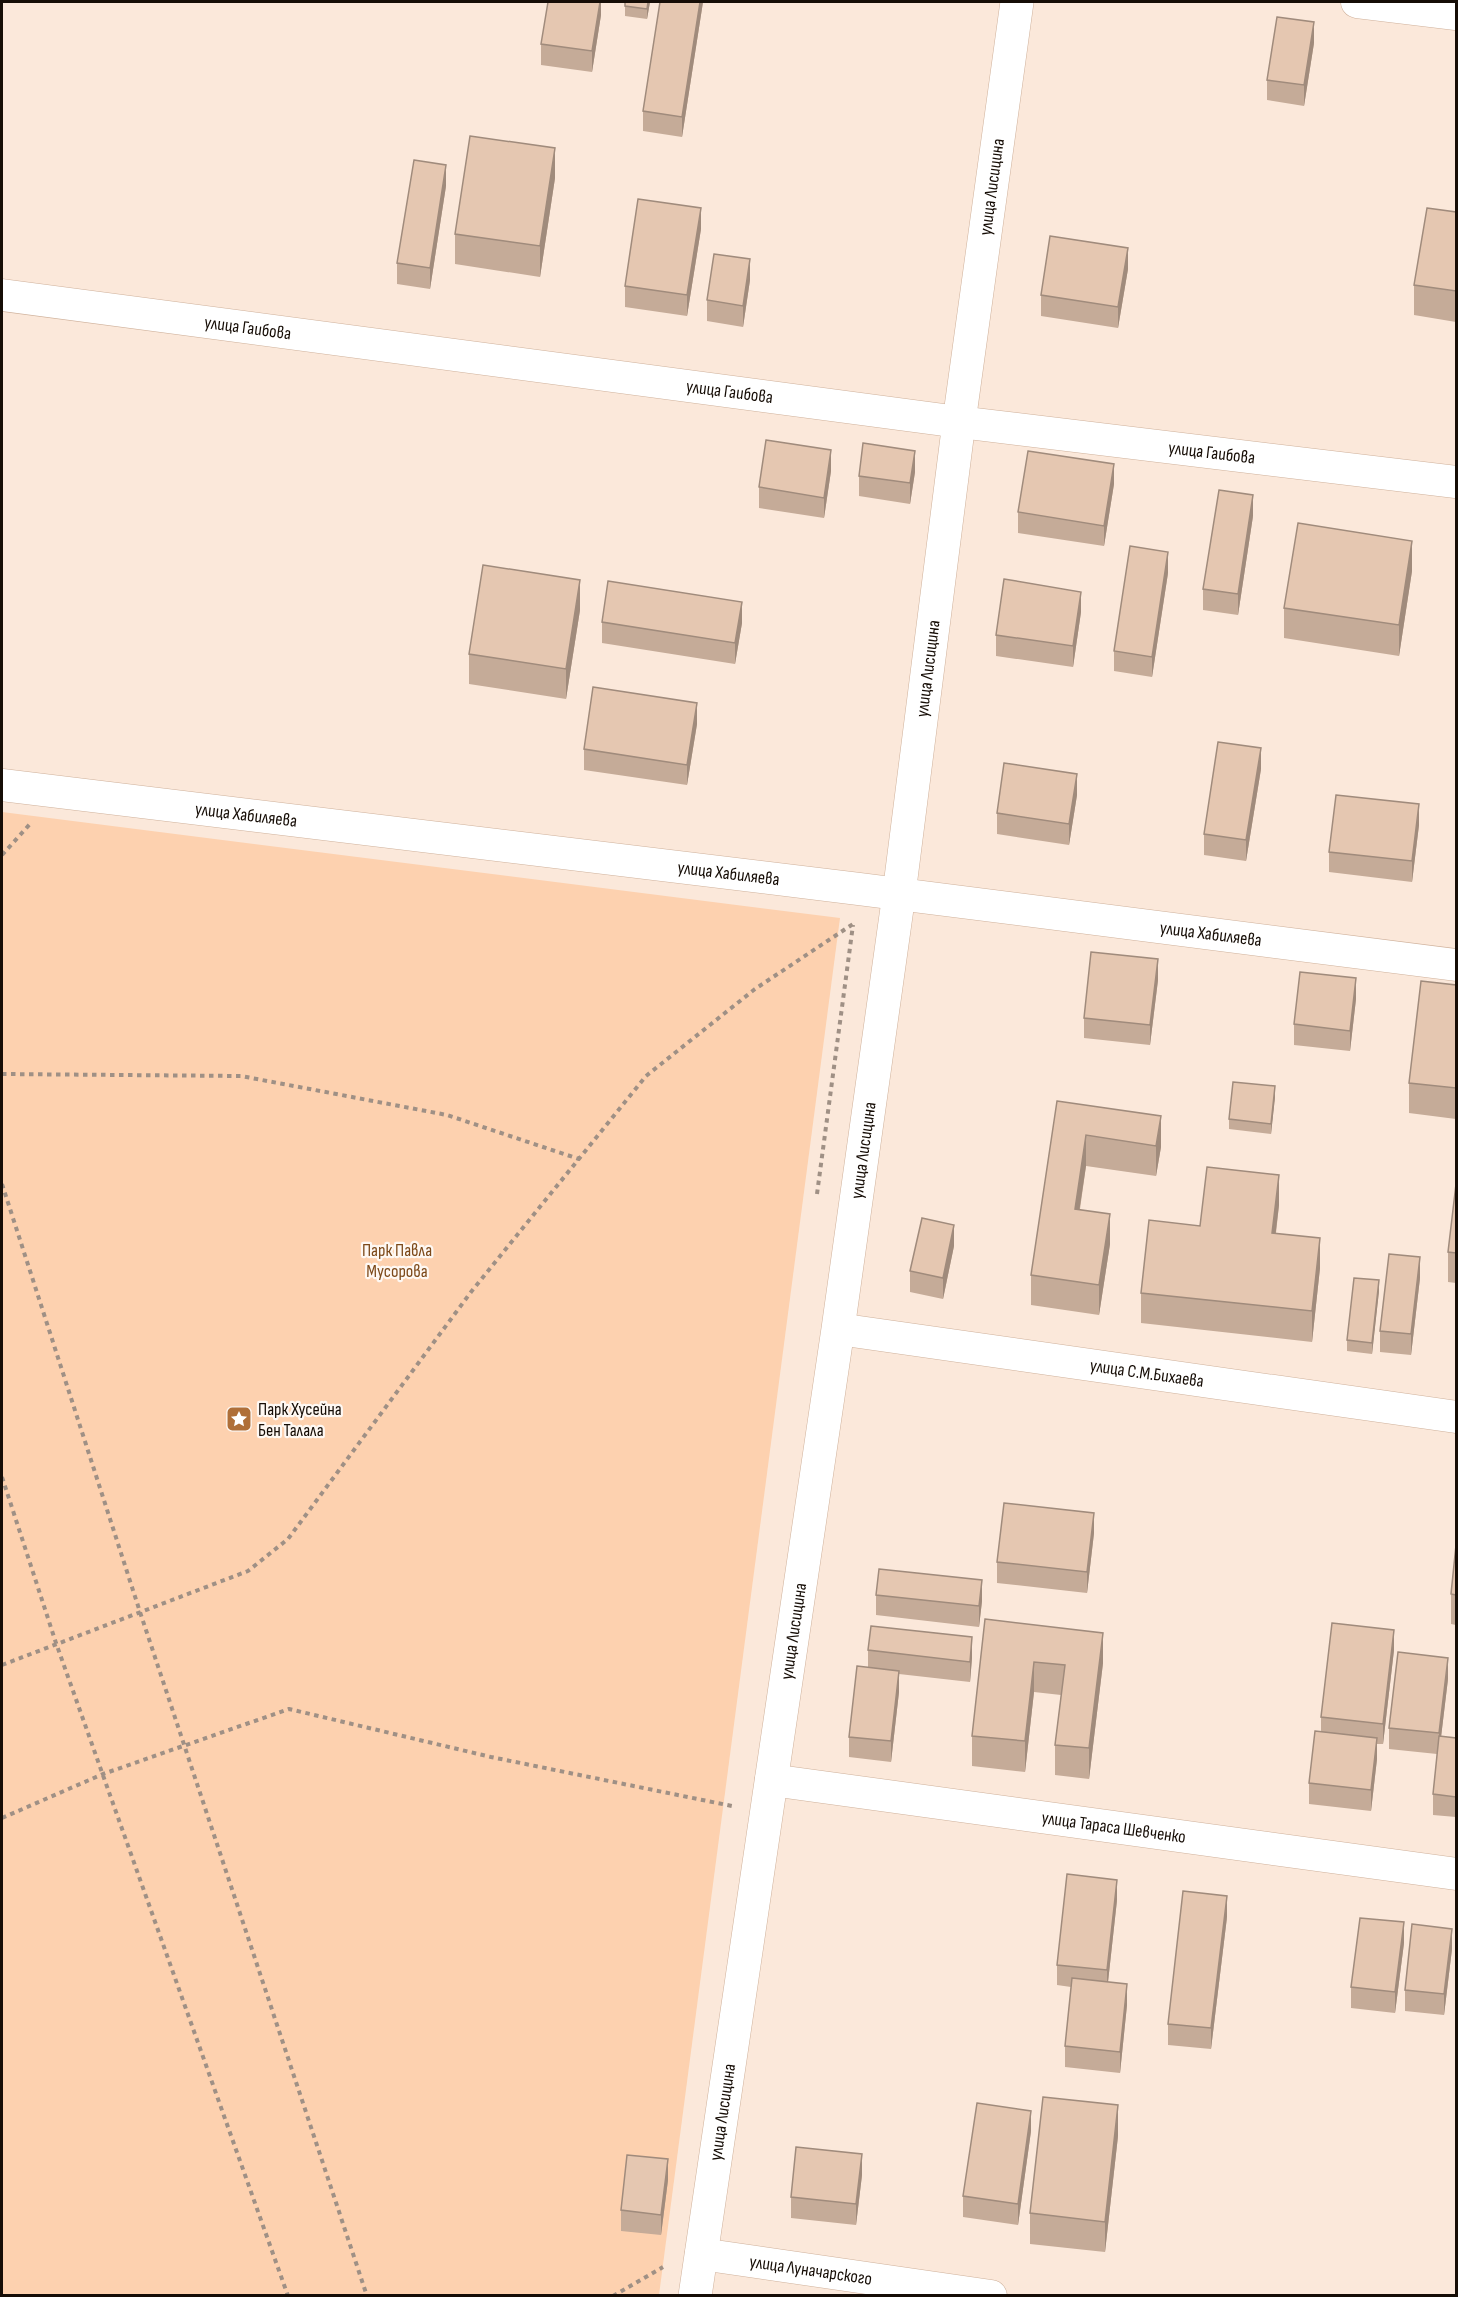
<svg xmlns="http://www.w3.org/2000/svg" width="1458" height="2297" font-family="'Sofia Sans Condensed',sans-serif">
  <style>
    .park { fill: #fdd1af }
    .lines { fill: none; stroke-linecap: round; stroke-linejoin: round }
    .minor-casing { stroke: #cfb19b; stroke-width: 33 }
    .tertiary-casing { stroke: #cfb19b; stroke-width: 34 }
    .path { stroke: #9f9085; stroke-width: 4; stroke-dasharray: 4.5 4.5; stroke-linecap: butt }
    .minor { stroke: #fff; stroke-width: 32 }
    .tertiary { stroke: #fff; stroke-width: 33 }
    .wall { fill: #c5ab98 }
    .shaded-wall { fill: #a08b7c }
    .building { fill: #e5c7b1; stroke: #a08b7c; stroke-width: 1.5 }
    .labels { text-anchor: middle; stroke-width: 4.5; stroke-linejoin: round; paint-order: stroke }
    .street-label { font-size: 18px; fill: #160d06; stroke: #fef8f3 }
    .park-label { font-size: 18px; fill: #7d4919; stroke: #fef8f3 }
    .poi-label { font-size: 18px; fill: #160d06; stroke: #fef8f3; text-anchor: start }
  </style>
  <rect width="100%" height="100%" fill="#fbe8da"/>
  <path class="park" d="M2 812 840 918 659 2295 2 2296Z"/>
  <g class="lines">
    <g class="minor-casing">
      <g id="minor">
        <path d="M1357 2 1456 14"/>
        <path id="s1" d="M2 295 959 422 1456 482"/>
        <path id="s2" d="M2 785 859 889 1456 965"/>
        <path id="s3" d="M838 1329 1456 1417"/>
        <path id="s4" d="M771 1780 1456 1874"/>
        <path id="s5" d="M701 2254 991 2296"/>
      </g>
    </g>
    <g class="tertiary-casing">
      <g id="tertiary">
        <path id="s6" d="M695 2296 838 1329 899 894 959 422 1017 2"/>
      </g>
    </g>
    <path class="path" d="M2 855 30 824
      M2 1074 241 1076 447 1115 579 1159
      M2 1184 140 1612 367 2296
      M817 1194 853 925
      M2 1477 56 1643 288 2296
      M2 1665 248 1571 288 1539 471 1292 646 1076 755 989 853 924
      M2 1818 103 1774 289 1709 491 1757 732 1806
      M613 2296 663 2267"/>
    <use href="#minor" class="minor"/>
    <use href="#tertiary" class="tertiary"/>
  </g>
  <path class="wall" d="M601 2V15L592 72 541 65V44Z
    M650 2 647 19 625 16V6Z
    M703 2 682 137 643 131V111Z
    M1314 43 1304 106 1267 100V80Z
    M555 178 540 277 455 264V234Z
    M446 186 430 289 397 284V263Z
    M1456 212V322L1414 315V285Z
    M701 229 687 316 625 307V286Z
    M1128 269 1118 328 1041 316V295Z
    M750 280 743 327 707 321V300Z
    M831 471 824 518 759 508V487Z
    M915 472 910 504 859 496V476Z
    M1114 484 1104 546 1018 533V512Z
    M1253 516 1238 615 1203 610V589Z
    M1412 571 1399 656 1284 638V608Z
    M1168 573 1152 677 1114 671V651Z
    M580 610 566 699 469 684V654Z
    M1081 612 1073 667 996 656V635Z
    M602 622 742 623 735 664 602 643Z
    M697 724 687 785 584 770V749Z
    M1261 769 1246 861 1204 855V834Z
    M1077 795 1069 845 997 834V813Z
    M1419 825 1412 882 1329 872V852Z
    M1158 980 1150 1045 1084 1038V1018Z
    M1456 985V1119L1409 1113V1083Z
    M1356 999 1350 1051 1294 1045V1024Z
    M1275 1097 1271 1134 1229 1129V1119Z
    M1057 1101 1161 1147 1156 1176 1086 1166 1080 1209 1110 1244 1099 1315 1031 1305V1275Z
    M1456 1184V1283L1448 1282V1252Z
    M1279 1205 1276 1233 1320 1268 1312 1342 1141 1323V1293L1200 1226Z
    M954 1246 943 1299 910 1292V1271Z
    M1420 1278 1411 1355 1380 1352V1331Z
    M1379 1291 1372 1354 1347 1351V1340Z
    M1094 1533 1087 1593 997 1583V1562Z
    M1456 1545V1625L1451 1624V1594Z
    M876 1595 982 1601 979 1627 876 1615Z
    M985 1619 1103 1663 1089 1779 1055 1775V1745L1061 1695 1034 1692 1025 1772 972 1766V1736Z
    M868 1650 972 1658 970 1682 899 1674V1692L891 1762 849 1757V1737L868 1668Z
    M1394 1650 1383 1744H1377V1759L1371 1811 1309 1804V1783L1321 1732V1717Z
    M1448 1679 1441 1737 1456 1738V1817L1433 1815V1794L1437 1754 1389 1749V1728Z
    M1117 1900 1108 1982 1127 2005 1120 2073 1065 2067V2046L1071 1987 1057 1985V1965Z
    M1227 1917 1211 2049 1168 2045V2024Z
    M1404 1943 1395 2013 1351 2008V1987Z
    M1452 1949 1444 2015 1405 2011V1990Z
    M1031 2131 1018 2225 963 2217V2196Z
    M1118 2136 1105 2252 1030 2244V2213Z
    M862 2175 856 2225 791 2218V2197Z
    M668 2180 661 2235 621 2231V2210Z"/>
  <path class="shaded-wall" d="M600 2H601V15L592 72V51Z
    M648 2H650L647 19V9Z
    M700 2H703L682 137V117Z
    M1314 22V43L1304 106V85Z
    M555 148V178L540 277V246Z
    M446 165V186L430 289V268Z
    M701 208V229L687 316V295Z
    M1128 248V269L1118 328V307Z
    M750 259V280L743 327V306Z
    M831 450V471L824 518V498Z
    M915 451V472L910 504V483Z
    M1114 464V484L1104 546V526Z
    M1253 495V516L1238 615V594Z
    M1412 541V571L1399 656V625Z
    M1168 552V573L1152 677V657Z
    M580 580V610L566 699V669Z
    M1081 592V612L1073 667V646Z
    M742 602V623L735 664V643Z
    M697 703V724L687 785V765Z
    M1261 748V769L1246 861V840Z
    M1077 774V795L1069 845V824Z
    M1419 804V825L1412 882V861Z
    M1158 959V980L1150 1045V1025Z
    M1356 978V999L1350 1051V1031Z
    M1275 1086V1097L1271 1134V1124Z
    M1161 1116V1147L1156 1176V1146Z
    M1086 1135V1166L1075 1239V1209Z
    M1279 1175V1205L1272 1263V1233Z
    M1110 1214V1244L1099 1315V1285Z
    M954 1225V1246L943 1299V1278Z
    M1320 1238V1268L1312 1342V1311Z
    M1420 1257V1278L1411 1355V1334Z
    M1379 1280V1291L1372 1354V1343Z
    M1094 1513V1533L1087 1593V1572Z
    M982 1580V1601L979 1627V1606Z
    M1394 1630V1650L1383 1744V1724Z
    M1103 1633V1663L1089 1779V1748Z
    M972 1637V1658L970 1682V1662Z
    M1448 1658V1679L1439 1754V1733Z
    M1034 1662V1692L1025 1772V1741Z
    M899 1671V1692L891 1762V1741Z
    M1377 1738V1759L1371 1811V1790Z
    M1117 1880V1900L1107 1991V1970Z
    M1227 1896V1917L1211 2049V2028Z
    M1404 1922V1943L1395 2013V1992Z
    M1452 1929V1949L1444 2015V1994Z
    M1127 1984V2005L1120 2073V2052Z
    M1118 2105V2136L1105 2252V2222Z
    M1031 2111V2131L1018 2225V2204Z
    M862 2154V2175L856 2225V2204Z
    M668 2159V2180L661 2235V2215Z"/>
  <path class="building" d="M548 2H600L592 51 541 44Z
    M625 2H648L647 9 625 6Z
    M660 2H700L682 117 643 111Z
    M1277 17 1314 22 1304 85 1267 80Z
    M470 136 555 148 540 246 455 234Z
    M414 160 446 165 430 268 397 263Z
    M638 199 701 208 687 295 625 286Z
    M1427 208 1456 212V291L1414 285Z
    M1050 236 1128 248 1118 307 1041 295Z
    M714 254 750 259 743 306 707 300Z
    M766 440 831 450 824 498 759 487Z
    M863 443 915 451 910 483 859 476Z
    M1028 451 1114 464 1104 526 1018 512Z
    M1219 490 1253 495 1238 594 1203 589Z
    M1298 523 1412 541 1399 625 1284 608Z
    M1130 546 1168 552 1152 657 1114 651Z
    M483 565 580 580 566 669 469 654Z
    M1004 579 1081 592 1073 646 996 635Z
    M608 581 742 602 735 643 602 622Z
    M593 687 697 703 687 765 584 749Z
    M1218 742 1261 748 1246 840 1204 834Z
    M1004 763 1077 774 1069 824 997 813Z
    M1336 795 1419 804 1412 861 1329 852Z
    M1091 952 1158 959 1150 1025 1084 1018Z
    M1300 972 1356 978 1350 1031 1294 1024Z
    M1421 981 1456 985V1088L1409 1083Z
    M1233 1082 1275 1086 1271 1124 1229 1119Z
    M1057 1101 1161 1116 1156 1146 1086 1135 1075 1209 1110 1214 1099 1285 1031 1275Z
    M1207 1167 1279 1175 1272 1233 1320 1238 1312 1311 1141 1293 1149 1220 1200 1226Z
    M1456 1184V1253L1448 1252Z
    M922 1218 954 1225 943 1278 910 1271Z
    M1389 1254 1420 1257 1411 1334 1380 1331Z
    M1354 1278 1379 1280 1372 1343 1347 1340Z
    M1004 1503 1094 1513 1087 1572 997 1562Z
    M1456 1545V1595L1451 1594Z
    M879 1569 982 1580 979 1606 876 1595Z
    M985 1619 1103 1633 1089 1748 1055 1745 1065 1665 1034 1662 1025 1741 972 1736Z
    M1332 1623 1394 1630 1383 1724 1321 1717Z
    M871 1626 972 1637 970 1662 868 1650Z
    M1398 1652 1448 1658 1439 1733 1389 1728Z
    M857 1666 899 1671 891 1741 849 1737Z
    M1315 1731 1377 1738 1371 1790 1309 1783Z
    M1439 1736 1456 1738V1797L1433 1794Z
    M1067 1874 1117 1880 1107 1970 1057 1965Z
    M1183 1891 1227 1896 1211 2028 1168 2024Z
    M1360 1918 1404 1922 1395 1992 1351 1987Z
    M1412 1924 1452 1929 1444 1994 1405 1990Z
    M1072 1978 1127 1984 1120 2052 1065 2046Z
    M1043 2097 1118 2105 1105 2222 1030 2213Z
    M977 2103 1031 2111 1018 2204 963 2196Z
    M796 2147 862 2154 856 2204 791 2197Z
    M627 2155 668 2159 661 2215 621 2210Z"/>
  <defs>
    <g id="sight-square" transform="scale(1.35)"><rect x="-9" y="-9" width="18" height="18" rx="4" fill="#af6f38" stroke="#fef8f3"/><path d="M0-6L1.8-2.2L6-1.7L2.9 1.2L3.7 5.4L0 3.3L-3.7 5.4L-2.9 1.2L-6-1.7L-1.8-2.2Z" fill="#fff"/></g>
  </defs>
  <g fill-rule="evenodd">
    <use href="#sight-square" x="239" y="1419"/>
  </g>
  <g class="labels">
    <g class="street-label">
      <text dy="6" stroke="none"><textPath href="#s6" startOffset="2130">улица Лисицина</textPath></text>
      <text dy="6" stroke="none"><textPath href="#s1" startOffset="248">улица Гаибова</textPath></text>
      <text dy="6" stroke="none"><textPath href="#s1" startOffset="734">улица Гаибова</textPath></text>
      <text dy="6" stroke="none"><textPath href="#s1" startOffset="1220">улица Гаибова</textPath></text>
      <text dy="6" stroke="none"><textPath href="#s6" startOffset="1644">улица Лисицина</textPath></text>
      <text dy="6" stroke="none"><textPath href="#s2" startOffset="246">улица Хабиляева</textPath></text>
      <text dy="6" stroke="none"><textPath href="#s2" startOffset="732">улица Хабиляева</textPath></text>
      <text dy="6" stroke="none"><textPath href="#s2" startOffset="1218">улица Хабиляева</textPath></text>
      <text dy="6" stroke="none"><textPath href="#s6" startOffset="1158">улица Лисицина</textPath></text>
      <text dy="6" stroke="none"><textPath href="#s3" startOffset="312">улица С.М.Бихаева</textPath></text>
      <text dy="6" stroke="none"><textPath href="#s6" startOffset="672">улица Лисицина</textPath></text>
      <text dy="6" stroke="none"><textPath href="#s4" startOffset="346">улица Тараса Шевченко</textPath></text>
      <text dy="6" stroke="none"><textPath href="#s6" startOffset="186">улица Лисицина</textPath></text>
      <text dy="6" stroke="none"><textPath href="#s5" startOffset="111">улица Луначарского</textPath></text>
    </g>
    <g class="park-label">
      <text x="397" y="1256">Парк Павла<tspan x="397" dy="21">Мусорова</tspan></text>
    </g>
    <g class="poi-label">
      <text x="258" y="1415">Парк Хусейна<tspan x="258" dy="21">Бен Талала</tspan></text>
    </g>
  </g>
  <rect width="1458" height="2297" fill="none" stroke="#160d06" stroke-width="6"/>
</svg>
